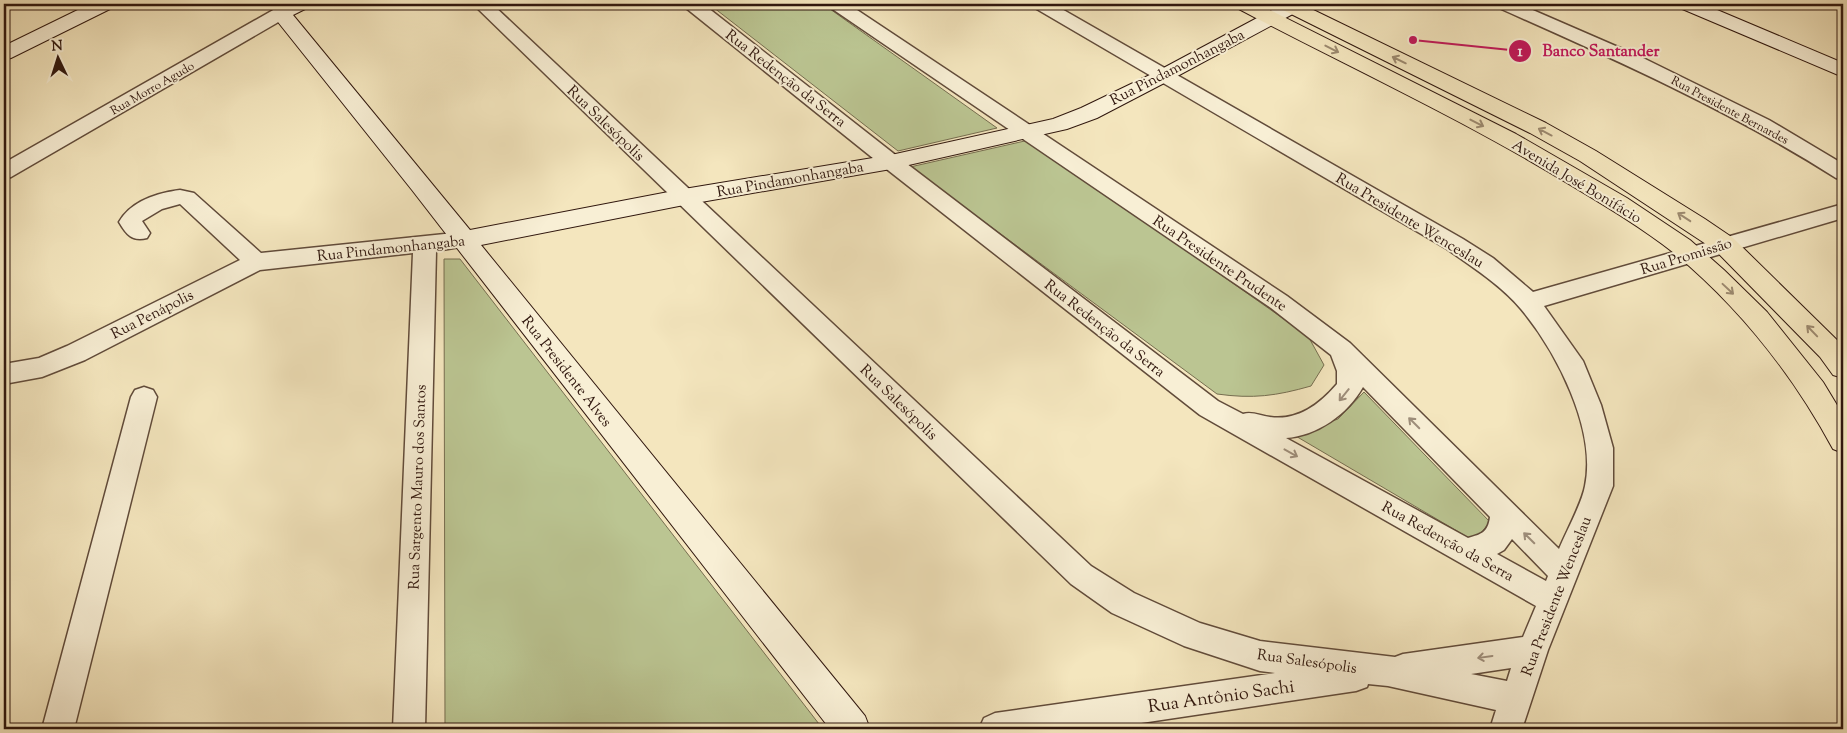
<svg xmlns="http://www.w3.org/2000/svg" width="1847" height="733" font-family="'Sorts Mill Goudy',serif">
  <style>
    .green { fill: #bbc592; stroke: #766e50 }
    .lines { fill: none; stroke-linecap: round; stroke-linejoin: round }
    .street-casing { stroke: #614b3a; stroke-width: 3 }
    .secondary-casing { stroke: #30170e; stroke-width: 2 }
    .primary-casing { stroke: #30170e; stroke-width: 2 }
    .street { fill: #f8efd5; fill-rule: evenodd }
    .secondary { fill: #f8efd5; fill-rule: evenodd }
    .primary { fill: #f4e6be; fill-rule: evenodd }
    .oneway { stroke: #9c896f }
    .oneway2 { stroke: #9e8e7b }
    .labels { text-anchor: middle; stroke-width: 4; stroke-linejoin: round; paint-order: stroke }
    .far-street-label { font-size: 12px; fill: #30170e; stroke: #f8efd5 }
    .street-label { font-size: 15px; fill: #30170e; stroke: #f8efd5 }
    .near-street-label { font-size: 18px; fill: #30170e; stroke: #f8efd5 }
    .leader { fill: none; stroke: #c2185b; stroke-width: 2 }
    .callout-dot { fill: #c2185b; stroke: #f8efd5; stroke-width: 2 }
    .mark-label { font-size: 15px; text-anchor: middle; font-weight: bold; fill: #fff }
    .callout-label { font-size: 16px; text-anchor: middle; font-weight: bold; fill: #c2185b; stroke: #f8efd5; stroke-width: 4; stroke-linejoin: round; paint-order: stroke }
  </style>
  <rect width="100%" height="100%" fill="#f4e6be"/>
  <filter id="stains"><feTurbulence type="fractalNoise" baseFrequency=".004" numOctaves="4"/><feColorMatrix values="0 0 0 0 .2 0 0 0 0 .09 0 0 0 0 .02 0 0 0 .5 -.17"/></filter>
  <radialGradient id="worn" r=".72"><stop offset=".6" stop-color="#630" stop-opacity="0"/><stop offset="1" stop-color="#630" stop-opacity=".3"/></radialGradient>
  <path class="green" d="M709 4H823L997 128 898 151Z
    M1029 140 1308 336 1324 365 1311 386C1276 396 1253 399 1217 394L910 167Z
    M444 259H460L819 724 779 729H445Z
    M1364 392 1490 522 1474 541 1294 435 1338 419Z"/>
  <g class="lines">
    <g class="street-casing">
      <path id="street" d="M473 4H492L1091 566 1134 593 1200 623 1260 641 1395 657 1403 654 1523 637 1536 606 1200 415 884 167 686 8 683 4H703L898 157 1218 401 1243 414C1252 411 1261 416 1270 417 1298 421 1320 404 1337 384V371L1331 355 1271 308 831 8 828 4H848L1287 296 1350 343 1559 549C1566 532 1582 503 1585 486 1597 429 1556 351 1521 309 1501 285 1472 267 1447 249L1035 8 1032 4H1053L1463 239 1493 258 1533 292 1843 204V218L1544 306 1583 361 1601 405 1613 448V486L1548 650 1522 729H1490L1496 710 1388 686 1368 684 1367 687 1356 691 1101 729H979L984 718 995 713 1275 673 1260 671 1184 646 1112 613 1071 584ZM1363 387 1490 517C1488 532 1482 534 1468 538L1286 438C1317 436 1348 414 1363 387ZM1512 539 1548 576 1546 581 1497 554 1504 550ZM1511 668 1507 681 1471 674Z
        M1496 4H1519L1641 57 1769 120 1843 164V180L1836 178C1729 110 1614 59 1499 8Z
        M281 8 287 9 290 13 287 17 11 177 4 179V163L275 9Z
        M180 190 194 193 261 253 464 232 472 235 475 240 472 245 436 251 425 729H393L413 253 260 270 85 360 42 377 4 384V364L39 358 67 346 240 260 180 204 162 209 142 221 150 233 147 238C132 242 126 234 119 222 131 201 157 193 180 190Z
        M144 387 153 390 157 397 74 729H42L131 397 135 390Z"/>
    </g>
    <g class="secondary-casing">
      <path id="secondary" d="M90 4H115L112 8 11 58 4 60V46Z
        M285 4H309L307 8 293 15 470 230 684 189 891 155 1053 119 1081 108 1156 72 1283 4H1307L1304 8 1170 80 1097 118 1067 129 891 169 684 205 481 245 865 716 870 729H830L412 190 274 17 271 13 274 9Z
        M1677 4H1703L1843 63V77L1680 8Z"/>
    </g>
    <g class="primary-casing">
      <path id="primary" d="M1234 4H1258L1516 134 1627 198 1690 240 1724 270 1767 312 1823 382 1843 415V453L1833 449C1793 375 1739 307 1674 253 1642 228 1607 207 1572 186 1465 120 1349 67 1237 8Z
        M1276 4H1301L1546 123 1596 151 1705 219 1733 238 1840 343 1843 348V378L1833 375 1820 357 1715 250 1580 161 1530 133 1279 8Z"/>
    </g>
    <use href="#street" class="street"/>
    <use href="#secondary" class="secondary"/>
    <use href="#primary" class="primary"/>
  </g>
  <defs><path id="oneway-shaft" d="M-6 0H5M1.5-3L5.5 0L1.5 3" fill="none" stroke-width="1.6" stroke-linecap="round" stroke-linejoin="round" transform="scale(1.25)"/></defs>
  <g class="oneway">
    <use href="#oneway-shaft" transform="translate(1332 49) rotate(27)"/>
    <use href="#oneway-shaft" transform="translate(1399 60) rotate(-154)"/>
    <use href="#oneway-shaft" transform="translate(1477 123) rotate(27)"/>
    <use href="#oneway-shaft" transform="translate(1545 132) rotate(-152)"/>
    <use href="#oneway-shaft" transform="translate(1684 217) rotate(-147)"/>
    <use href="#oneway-shaft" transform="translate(1728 289) rotate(43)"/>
    <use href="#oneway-shaft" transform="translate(1812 331) rotate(-134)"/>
  </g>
  <g class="oneway2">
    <use href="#oneway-shaft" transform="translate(1344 395) rotate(129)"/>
    <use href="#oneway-shaft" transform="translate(1414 423) rotate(-135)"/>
    <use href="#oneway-shaft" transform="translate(1291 453) rotate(29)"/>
    <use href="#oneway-shaft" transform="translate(1529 538) rotate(-135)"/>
    <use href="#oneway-shaft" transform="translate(1485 657) rotate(172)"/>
  </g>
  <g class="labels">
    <g class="far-street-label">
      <text transform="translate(152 88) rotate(-30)" y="4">Rua Morro Agudo</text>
      <text transform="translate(1730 110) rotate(28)" y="4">Rua Presidente Bernardes</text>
    </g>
    <g class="street-label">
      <text transform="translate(1177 67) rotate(-27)" y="5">Rua Pindamonhangaba</text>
      <text transform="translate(786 78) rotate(38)" y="5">Rua Redenção da Serra</text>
      <text transform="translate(606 123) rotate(44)" y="5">Rua Salesópolis</text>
      <text transform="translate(790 179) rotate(-10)" y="5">Rua Pindamonhangaba</text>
      <text transform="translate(1577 181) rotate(31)" y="5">Avenida José Bonifácio</text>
      <text transform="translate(1410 220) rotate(31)" y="5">Rua Presidente Wenceslau</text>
      <text transform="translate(391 248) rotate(-6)" y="5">Rua Pindamonhangaba</text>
      <text transform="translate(1686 256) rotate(-17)" y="5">Rua Promissão</text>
      <text transform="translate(1220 263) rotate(34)" y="5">Rua Presidente Prudente</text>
      <text transform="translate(152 314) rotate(-27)" y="5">Rua Penápolis</text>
      <text transform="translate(1105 328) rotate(38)" y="5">Rua Redenção da Serra</text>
      <text transform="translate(567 371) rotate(52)" y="5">Rua Presidente Alves</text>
      <text transform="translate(899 402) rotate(44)" y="5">Rua Salesópolis</text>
      <text transform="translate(417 487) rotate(-88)" y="5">Rua Sargento Mauro dos Santos</text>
      <text transform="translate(1448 541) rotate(29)" y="5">Rua Redenção da Serra</text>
      <text transform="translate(1556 596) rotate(-69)" y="5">Rua Presidente Wenceslau</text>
      <text transform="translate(1307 661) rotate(8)" y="5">Rua Salesópolis</text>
    </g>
    <g class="near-street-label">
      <text transform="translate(1221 696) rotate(-8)" y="6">Rua Antônio Sachi</text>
    </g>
  </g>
  <path class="leader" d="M1413 40L1520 51"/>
  <g class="callout-dot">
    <circle cx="1413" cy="40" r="5"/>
    <circle cx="1520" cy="51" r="12"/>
  </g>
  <g class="mark-label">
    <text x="1520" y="56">1</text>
  </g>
  <g class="callout-label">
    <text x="1601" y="56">Banco Santander</text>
  </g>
  <rect width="1847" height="733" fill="none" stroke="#f4e6be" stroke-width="20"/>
  <rect x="5" y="5" width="1837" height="723" fill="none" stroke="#30170e" stroke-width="2.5"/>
  <rect x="10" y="10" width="1827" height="713" fill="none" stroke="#30170e"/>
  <g transform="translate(58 58) rotate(356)" stroke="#f8efd5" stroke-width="4" paint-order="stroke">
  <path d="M0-4L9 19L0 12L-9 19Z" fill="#30170e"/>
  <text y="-8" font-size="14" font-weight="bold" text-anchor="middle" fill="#30170e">N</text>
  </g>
  <rect width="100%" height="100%" filter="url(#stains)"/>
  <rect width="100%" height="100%" fill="url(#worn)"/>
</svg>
